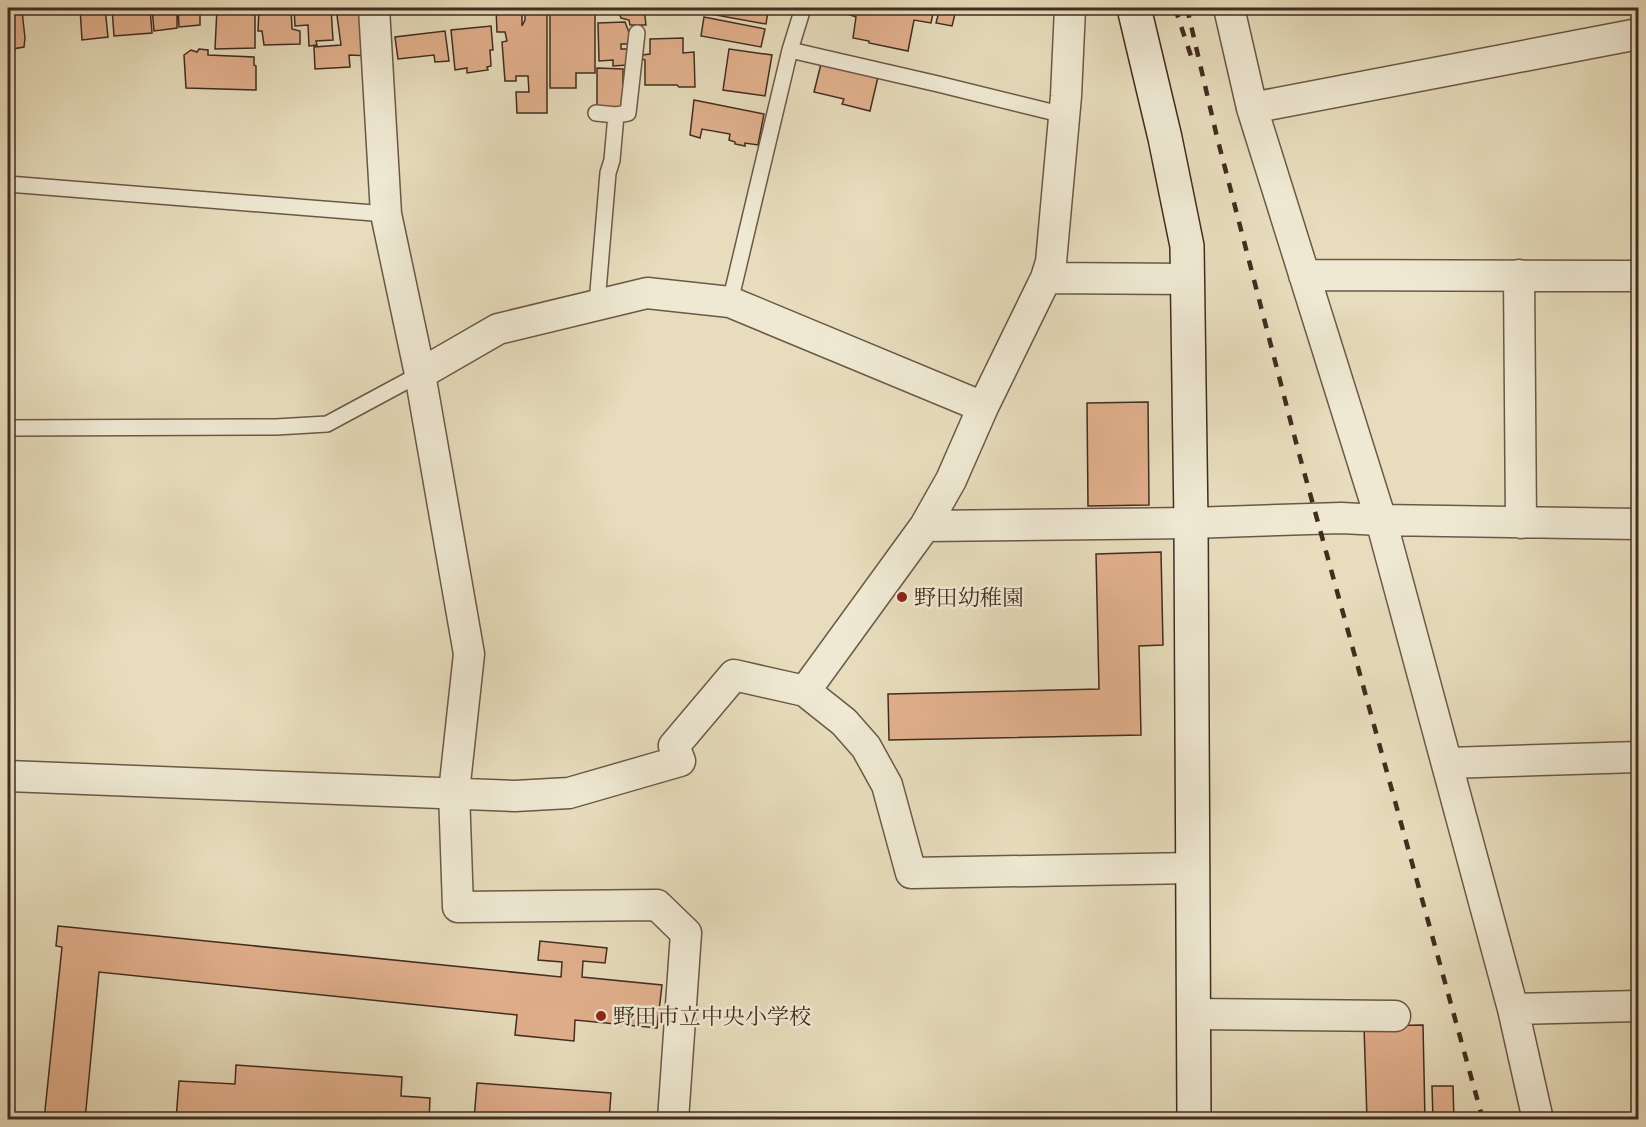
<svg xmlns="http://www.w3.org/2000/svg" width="1646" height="1127" font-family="'Sorts Mill Goudy','Noto Serif JP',serif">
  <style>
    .building { fill: #e2b08d; stroke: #422c21; stroke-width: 1.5 }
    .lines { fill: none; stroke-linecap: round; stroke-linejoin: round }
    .lane-casing { stroke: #6b5848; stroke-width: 18 }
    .street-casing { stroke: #6b5848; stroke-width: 33 }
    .secondary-casing { stroke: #422c21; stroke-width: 36 }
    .lane { stroke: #efe9d3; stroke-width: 15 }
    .street { stroke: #efe9d3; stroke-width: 30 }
    .secondary { stroke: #efe9d3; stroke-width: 33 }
    .rail { stroke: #422c21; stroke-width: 4.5; stroke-dasharray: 10 10; stroke-linecap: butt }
    .poi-dot { fill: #8f2418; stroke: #efe9d3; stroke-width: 2 }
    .labels { text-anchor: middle; stroke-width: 5; stroke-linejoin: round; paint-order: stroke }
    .poi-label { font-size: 22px; fill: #422c21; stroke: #efe9d3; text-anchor: start }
  </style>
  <rect width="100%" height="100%" fill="#e7ddbc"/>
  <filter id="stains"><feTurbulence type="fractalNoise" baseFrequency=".00333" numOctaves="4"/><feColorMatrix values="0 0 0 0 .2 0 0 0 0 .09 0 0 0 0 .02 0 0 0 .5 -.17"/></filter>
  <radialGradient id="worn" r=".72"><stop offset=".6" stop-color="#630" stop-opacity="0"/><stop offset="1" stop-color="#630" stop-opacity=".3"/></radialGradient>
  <path class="building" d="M80 8H105L108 37 82 40Z
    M112 8H150L152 33 114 36Z
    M152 8H177V28L154 31Z
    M178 8H200V25L179 27Z
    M217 8H255V48L215 49Z
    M259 8H291L292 29 300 31V44L264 45 262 31H258Z
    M294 8H331L333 40 316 41 317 45 309 46 308 25 295 26Z
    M336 8H368L371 56 349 55 350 67 315 69 314 47 341 45Z
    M496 8H522V26L525 20V8H547V113H517L516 92H529L528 76H516V81H505L502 42 507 41 505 32H497Z
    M550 8H595V73H576V88H550Z
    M601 8H644L646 25H630L629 20 621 18 619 12H601Z
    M712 8H749L768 11 766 24 710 14Z
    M850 8H934L931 23 914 20 908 51 869 43V41L853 38 856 17 848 14Z
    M940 8 956 10 952 26 936 23Z
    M22 11 25 38 24 47 12 49V43H8V12Z
    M704 17 765 29 761 47 701 36Z
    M625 22 630 35 629 44H621V49H629L627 65 613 66V60L599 61 598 23Z
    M491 26 493 50H490L491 66 487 67 488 70 467 73V68L455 70 451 30Z
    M445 31 449 61 435 62 434 55 398 59 395 37Z
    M683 38V53L694 52 695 87H679L677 85H645V60L642 59V55L650 54V39Z
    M199 49 208 50V55L254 57V65L256 66V90L186 88 184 55 191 50 197 52Z
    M729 49 772 55 765 96 723 90Z
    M821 64 878 77 870 111 842 104 844 99 814 92Z
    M597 68 623 69V108L597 107Z
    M694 100 764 114 758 145 745 143V146L735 144V142L729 140 730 134 702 129 700 138 690 135Z
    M1148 402 1149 505 1088 506 1087 403Z
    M1161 552 1163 645 1139 646 1141 735 889 740 888 694 1099 689 1096 554Z
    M58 926 561 977 562 962 538 960 540 941 607 948 605 963 583 961 582 977 662 985 657 1028 575 1020 574 1041 515 1035 517 1015 99 972 85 1120H44L62 947 56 946Z
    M1423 1025 1425 1120H1367L1364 1026Z
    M236 1065 402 1077 401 1096 430 1098 429 1120H176L179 1081 235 1084Z
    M477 1083 611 1093 609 1120H474Z
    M1432 1086H1453L1454 1120H1433Z"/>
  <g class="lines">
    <g class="lane-casing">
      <path id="lane" d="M790 50 938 84 1064 115
        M596 113 616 115
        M8 184 386 214
        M730 302 790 50 803 8
        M597 303 608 173 612 160 616 115 628 113 637 33
        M8 428 276 427 327 424 420 374"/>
    </g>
    <g class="street-casing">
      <path id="street" d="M374 8 386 214 420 374 469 654 454 792 458 907 657 905 686 933 673 1120
        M1229 8 1252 108 1381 520 1513 1009 1538 1120
        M1252 108 1638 34
        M1304 275 1638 276
        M1519 275 1521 523
        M1046 278 1188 279
        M420 374 498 329 647 293 730 302 983 407
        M925 526 1191 523 1341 518 1381 520 1638 524
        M805 691 925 526 951 480 983 407 1046 278 1051 262 1066 96 1070 8
        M1448 763 1638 757
        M8 776 515 796 569 793 680 761 674 746 734 675 805 691 844 722 866 747 887 785 911 873 1192 868
        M1513 1009 1638 1006
        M1193 1014 1395 1016"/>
    </g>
    <g class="secondary-casing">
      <path id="secondary" d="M1134 8 1165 138 1187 246 1191 523 1194 1120"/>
    </g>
    <use href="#lane" class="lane"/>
    <use href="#street" class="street"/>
    <use href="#secondary" class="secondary"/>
    <path class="rail" d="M1175 8 1192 59
      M1187 8 1217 137 1298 450 1483 1120"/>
  </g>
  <g class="poi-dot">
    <circle cx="902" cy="597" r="6"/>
    <circle cx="601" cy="1016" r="6"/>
  </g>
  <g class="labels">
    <g class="poi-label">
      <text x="914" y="605">野田幼稚園</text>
      <text x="613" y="1024">野田市立中央小学校</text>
    </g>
  </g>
  <rect width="1646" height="1127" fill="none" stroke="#e7ddbc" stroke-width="30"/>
  <rect x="9" y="9" width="1628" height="1109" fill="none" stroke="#422c21" stroke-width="3"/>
  <rect x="15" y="15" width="1616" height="1097" fill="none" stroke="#422c21" stroke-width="1.5"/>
  <rect width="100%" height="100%" filter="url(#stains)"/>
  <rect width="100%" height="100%" fill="url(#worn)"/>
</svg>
